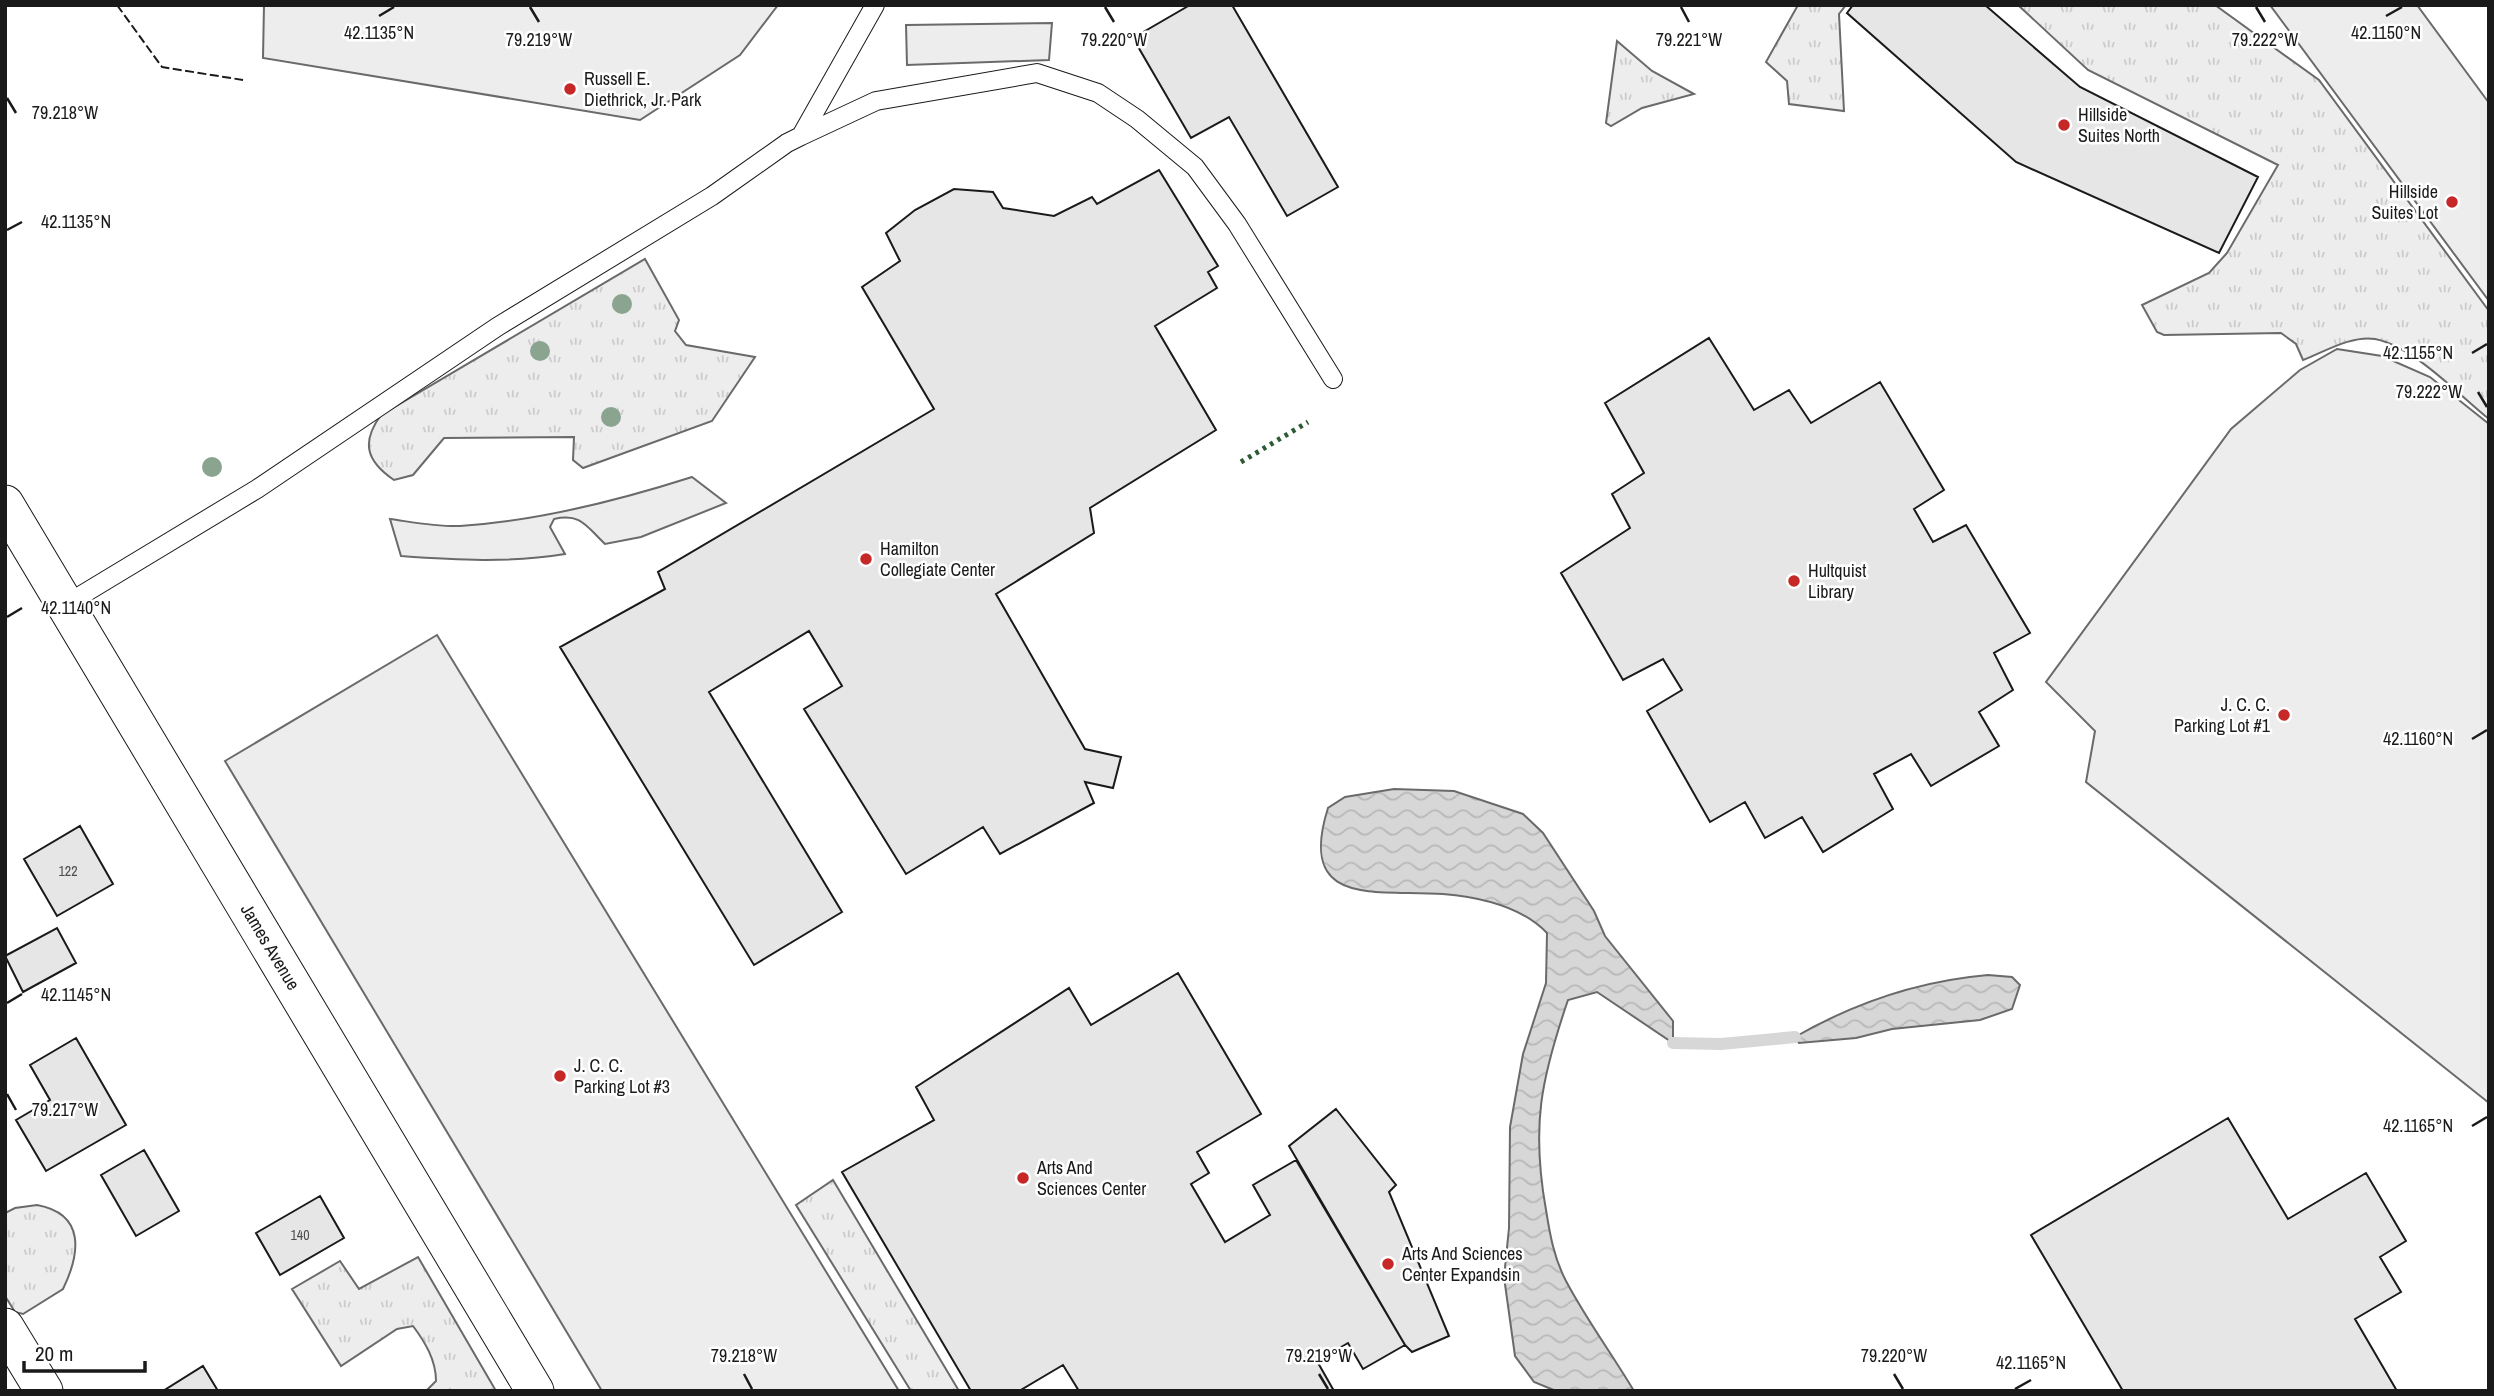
<svg xmlns="http://www.w3.org/2000/svg" width="2494" height="1396" font-family="'Archivo Narrow',sans-serif">
  <style>
    .grass { fill: url(#grass-tufts); stroke: #6a6a6a; stroke-width: 2 }
    .pitch { fill: #ededed; stroke: #6a6a6a; stroke-width: 2 }
    .water { fill: url(#water-waves); stroke: #6a6a6a; stroke-width: 2 }
    .lines { fill: none; stroke-linecap: round; stroke-linejoin: round }
    .stream { stroke: #d7d7d7; stroke-width: 12 }
    .building { fill: #e6e6e6; stroke: #1a1a1a; stroke-width: 2 }
    .service-casing { stroke: #1a1a1a; stroke-width: 20 }
    .minor-casing { stroke: #1a1a1a; stroke-width: 39 }
    .service { stroke: #fff; stroke-width: 18 }
    .minor { stroke: #fff; stroke-width: 37 }
    .hedge { stroke: #2b5a34; stroke-width: 5; stroke-dasharray: 3.5 5; stroke-linecap: butt }
    .fence { stroke: #1a1a1a; stroke-width: 2; stroke-dasharray: 9 3.5; stroke-linecap: butt }
    .tree { fill: #8aa48f }
    .ticks { fill: none; stroke: #1a1a1a; stroke-width: 2.5 }
    .poi-dot { fill: #c62828; stroke: #fff; stroke-width: 2.5 }
    .labels { text-anchor: middle; stroke-width: 5; stroke-linejoin: round; paint-order: stroke }
    .number-label { font-size: 14px; fill: #4d4d4d }
    .poi-label { font-size: 18px; fill: #1a1a1a; stroke: #fff; text-anchor: start }
    .street-label { font-size: 18px; fill: #1a1a1a; stroke: #fff }
    .ticks-label { font-size: 18px; text-anchor: middle; fill: #1a1a1a; stroke: #fff; stroke-width: 5; stroke-linejoin: round; paint-order: stroke }
  </style>
  <defs>
    <pattern id="grass-tufts" width="24" height="20" patternUnits="userSpaceOnUse" patternTransform="scale(1.75)"><rect width="24" height="20" fill="#ededed"/><path d="M3 7l-1-3M5 7V3M7 7l1-3M15 17l-1-3M17 17v-4M19 17l1-3" fill="none" stroke="#cbcbcb"/></pattern>
    <pattern id="water-waves" width="16" height="10" patternUnits="userSpaceOnUse" patternTransform="scale(1.75)"><rect width="16" height="10" fill="#d7d7d7"/><path d="M0 5q4-4 8 0t8 0" fill="none" stroke="#b8b8b8"/></pattern>
  </defs>
  <rect width="100%" height="100%" fill="#fff"/>
  <path class="grass" d="M1798 5H1846L1839 14 1844 111 1789 104 1787 81 1766 62Z
    M2018 5H2215L2319 80 2489 311V419C2459 395 2413 346 2375 339 2352 335 2324 352 2303 360L2296 344 2281 333 2164 335 2157 332 2142 305 2209 273 2227 253 2278 165 2088 70Z
    M1617 41 1652 71 1694 94 1642 108 1611 126 1606 123Z
    M645 259 679 320 675 331 686 345 755 357 712 421 583 468 573 460 574 437 444 438 413 475 394 480C366 461 361 442 381 415Z
    M833 1180 959 1391H911L796 1205Z
    M37 1205C86 1214 80 1254 63 1289L23 1314 15 1312 5 1296V1213L15 1208Z
    M418 1257 496 1391H426L436 1381C436 1360 425 1342 413 1326L397 1329 341 1366 292 1289 340 1261 359 1289Z"/>
  <path class="pitch" d="M264 5H778L740 55 640 120 263 58Z
    M2270 5H2417L2489 103V301Z
    M1052 23 1049 60 907 65 906 25Z
    M2337 349 2382 356 2430 377 2489 424V1103L2086 782 2095 731 2046 682 2231 429 2300 370Z
    M692 477 726 503 641 537 605 544C586 526 581 513 554 519L550 527 565 554C510 563 456 560 401 556L390 519C412 522 437 527 460 526 538 521 617 501 692 477Z
    M437 635 899 1391H602L225 761Z"/>
  <path class="water" d="M1394 789 1454 791 1523 814 1543 833 1594 911 1605 936 1673 1021V1043L1597 992 1568 1000C1541 1079 1531 1126 1546 1210 1550 1235 1554 1258 1566 1281 1586 1319 1612 1354 1634 1391H1556L1534 1382 1515 1356 1504 1277 1509 1228 1510 1127 1523 1054 1546 983 1547 933C1521 906 1479 897 1443 894 1377 889 1296 909 1328 808L1345 797Z
    M1988 975 2012 977 2020 985 2012 1009 1980 1020 1892 1029 1856 1038 1799 1043 1795 1037C1856 1002 1918 981 1988 975Z"/>
  <g class="lines">
    <path class="stream" d="M1673 1043 1721 1044 1795 1037"/>
  </g>
  <path class="building" d="M1190 5H1232L1338 187 1287 216 1229 117 1191 138 1133 38Z
    M1853 5H1985L2080 87 2258 177 2219 253 2016 162 1847 13Z
    M1159 170 1218 266 1208 272 1217 288 1155 326 1216 430 1090 508 1094 533 996 594 1085 749 1121 757 1113 788 1085 782 1094 803 1000 854 983 827 906 874 804 709 842 686 809 631 709 692 842 912 754 965 560 647 665 589 658 572 934 409 862 287 900 261 886 233 915 210 954 189 993 192 1003 208 1054 216 1092 197 1097 204Z
    M1709 338 1754 410 1789 390 1811 423 1880 382 1944 490 1914 509 1933 542 1966 525 2030 633 1994 653 2013 690 1979 712 1999 746 1931 786 1911 754 1874 774 1893 809 1823 852 1802 817 1765 838 1745 802 1710 822 1647 711 1682 690 1663 659 1623 680 1561 573 1630 528 1612 494 1644 473 1605 403Z
    M80 826 113 884 57 916 24 859Z
    M57 928 76 963 23 992 5 956Z
    M1178 973 1261 1114 1197 1152 1209 1173 1191 1184 1225 1242 1270 1215 1253 1185 1296 1160 1405 1345 1363 1369 1348 1343 1317 1361 1334 1391H1079L1063 1365 1019 1391H971L842 1172 934 1120 916 1087 1069 988 1091 1025Z
    M76 1038 126 1125 46 1171 16 1120 50 1100 30 1065Z
    M1336 1109 1396 1185 1389 1192 1449 1336 1412 1352 1405 1345 1289 1146Z
    M2228 1118 2288 1219 2366 1173 2406 1241 2380 1257 2401 1292 2355 1319 2397 1391H2123L2031 1235Z
    M144 1150 179 1211 136 1236 101 1175Z
    M320 1196 344 1238 280 1275 256 1233Z
    M203 1366 218 1391H163Z"/>
  <g class="lines">
    <g class="service-casing">
      <path id="service" d="M801 136 876 101 1037 73 1098 93 1137 119 1195 167 1237 224 1333 379
        M65 605 257 489 497 327 712 196 787 143 801 136 875 5"/>
    </g>
    <g class="minor-casing">
      <path id="minor" d="M5 504 535 1391
        M5 1327 44 1391"/>
    </g>
    <use href="#service" class="service"/>
    <use href="#minor" class="minor"/>
    <path class="hedge" d="M1241 462 1308 422"/>
    <path class="fence" d="M117 5 162 67 243 80"/>
  </g>
  <g class="tree">
    <circle cx="622" cy="304" r="10"/>
    <circle cx="540" cy="351" r="10"/>
    <circle cx="611" cy="417" r="10"/>
    <circle cx="212" cy="467" r="10"/>
  </g>
  <path class="ticks" d="M530 7 539 22M1105 7 1114 22M1681 7 1689 22M2256 7 2265 22M379 16 394 7M2386 16 2402 7M7 98 16 113M7 230 22 222M2472 353 2487 344M2478 392 2487 407M7 617 22 608M2472 739 2487 730M7 1003 22 994M7 1094 16 1110M2472 1126 2487 1117M744 1374 752 1389M1319 1374 1328 1389M1894 1374 1903 1389M2015 1389 2031 1380"/>
  <g class="poi-dot">
    <circle cx="570" cy="89" r="7"/>
    <circle cx="2064" cy="125" r="7"/>
    <circle cx="2452" cy="202" r="7"/>
    <circle cx="866" cy="559" r="7"/>
    <circle cx="1794" cy="581" r="7"/>
    <circle cx="2284" cy="715" r="7"/>
    <circle cx="560" cy="1076" r="7"/>
    <circle cx="1023" cy="1178" r="7"/>
    <circle cx="1388" cy="1264" r="7"/>
  </g>
  <g class="labels">
    <g class="number-label">
      <text x="68" y="876">122</text>
      <text x="300" y="1240">140</text>
    </g>
    <g class="poi-label">
      <text x="584" y="85">Russell E.<tspan x="584" dy="21">Diethrick, Jr. Park</tspan></text>
      <text x="2078" y="121">Hillside<tspan x="2078" dy="21">Suites North</tspan></text>
      <text x="2438" y="198" text-anchor="end">Hillside<tspan x="2438" dy="21">Suites Lot</tspan></text>
      <text x="880" y="555">Hamilton<tspan x="880" dy="21">Collegiate Center</tspan></text>
      <text x="1808" y="577">Hultquist<tspan x="1808" dy="21">Library</tspan></text>
      <text x="2270" y="711" text-anchor="end">J. C. C.<tspan x="2270" dy="21">Parking Lot #1</tspan></text>
      <text x="574" y="1072">J. C. C.<tspan x="574" dy="21">Parking Lot #3</tspan></text>
      <text x="1037" y="1174">Arts And<tspan x="1037" dy="21">Sciences Center</tspan></text>
      <text x="1402" y="1260">Arts And Sciences<tspan x="1402" dy="21">Center Expandsin</tspan></text>
    </g>
    <g class="street-label">
      <text transform="translate(270 947) rotate(59)" y="6">James Avenue</text>
    </g>
  </g>
  <g class="ticks-label">
    <text x="379" y="39">42.1135°N</text>
    <text x="2386" y="39">42.1150°N</text>
    <text x="539" y="46">79.219°W</text>
    <text x="1114" y="46">79.220°W</text>
    <text x="1689" y="46">79.221°W</text>
    <text x="2265" y="46">79.222°W</text>
    <text x="65" y="119">79.218°W</text>
    <text x="76" y="228">42.1135°N</text>
    <text x="2418" y="359">42.1155°N</text>
    <text x="2429" y="398">79.222°W</text>
    <text x="76" y="614">42.1140°N</text>
    <text x="2418" y="745">42.1160°N</text>
    <text x="76" y="1001">42.1145°N</text>
    <text x="65" y="1116">79.217°W</text>
    <text x="2418" y="1132">42.1165°N</text>
    <text x="744" y="1362">79.218°W</text>
    <text x="1319" y="1362">79.219°W</text>
    <text x="1894" y="1362">79.220°W</text>
    <text x="2031" y="1369">42.1165°N</text>
  </g>
  <rect width="2494" height="1396" fill="none" stroke="#1a1a1a" stroke-width="14"/>
  <path d="M24 1361v10h121v-10" fill="none" stroke="#1a1a1a" stroke-width="3.5"/>
  <text x="35" y="1361" font-size="21" fill="#1a1a1a" stroke="#ffffff" stroke-width="5" paint-order="stroke">20 m</text>
</svg>
